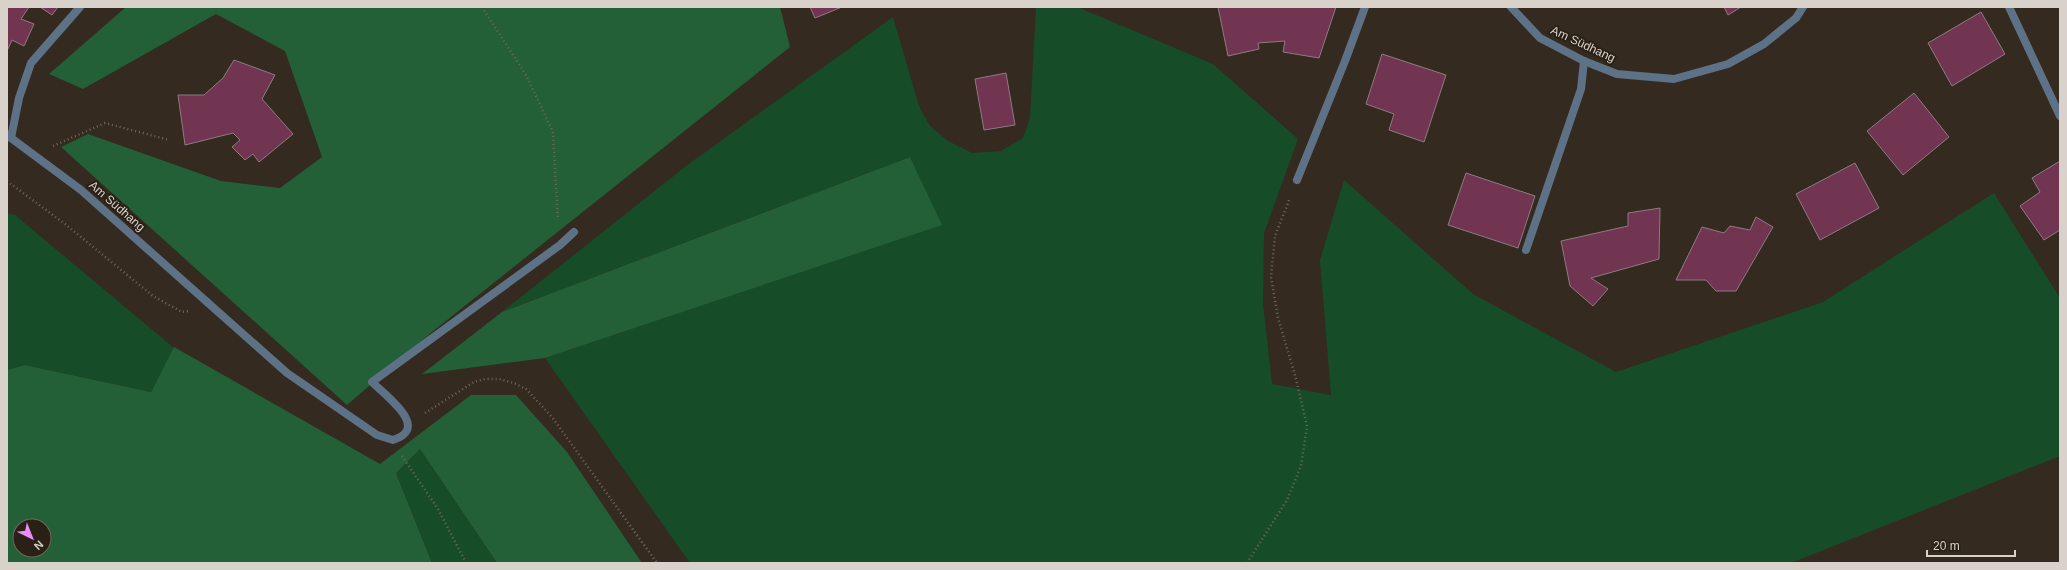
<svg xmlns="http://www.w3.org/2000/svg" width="2067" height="570" font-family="Helvetica,sans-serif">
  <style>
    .green { fill: #174c29 }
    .forest { fill: #235f37; fill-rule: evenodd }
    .building { fill: #713551; stroke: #8d7b82 }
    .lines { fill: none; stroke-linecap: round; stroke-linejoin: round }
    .path { stroke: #70685e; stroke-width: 2.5; stroke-dasharray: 1 3; stroke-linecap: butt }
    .service { stroke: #5d7287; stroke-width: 8 }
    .minor { stroke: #5d7287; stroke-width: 8 }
    .labels { text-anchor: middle; stroke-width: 4; stroke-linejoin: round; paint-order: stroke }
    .street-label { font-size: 12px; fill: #d9d2cb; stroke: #2a2016 }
  </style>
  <rect width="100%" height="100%" fill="#342a1f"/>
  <path class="green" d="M1036 7H1077L1213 64 1298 139 1264 233 1263 304 1272 384 1331 395 1320 260 1344 180 1473 294 1616 372 1823 302 1994 193 2060 298V456L1791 563H690L545 358 941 225 910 157 502 312 686 166 893 17 919 106 930 126 948 141 972 153 1001 151 1023 138 1030 118Z
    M7 213 15 215 174 348 151 392 25 365 7 370Z
    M420 449 497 563H432L396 473Z"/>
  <path class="forest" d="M126 7H780L790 47 432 332 347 405 61 147 88 134 221 181 280 188 322 157 285 51 216 14 83 89 49 74Z
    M910 157 942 225 545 358 422 374 502 312Z
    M174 347 380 464 471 395H516L567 452 642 563H497L420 449 396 473 432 563H7V370L25 365 151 392ZM20 526H44V550H20Z"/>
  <path class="building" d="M7 7H29L21 19 34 24 24 46 12 40 7 51Z
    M40 7H58L52 15Z
    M810 7H842L815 18Z
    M1218 7H1336L1319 58 1283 52 1285 41 1258 43 1259 49 1228 56Z
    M1724 7H1741L1728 15Z
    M1981 12 2005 54 1952 86 1928 43Z
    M1382 54 1446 75 1424 142 1389 130 1394 114 1366 104Z
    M234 60 275 75 262 99 293 134 259 162 253 154 245 160 232 147 240 140 233 133 185 145 178 95H204L223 78Z
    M1006 73 1015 125 984 130 975 79Z
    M1914 93 1949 137 1903 175 1867 131Z
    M2060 161V230L2044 240 2020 206 2040 192 2032 178Z
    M1855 163 1879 208 1820 240 1796 194Z
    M1466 173 1535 196 1518 248 1448 225Z
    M1660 208 1659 259 1591 278 1608 289 1593 306 1570 286 1561 241 1628 226V213Z
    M1756 217 1773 227 1736 291H1716L1706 280H1676L1702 227 1724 233 1730 226 1750 230Z"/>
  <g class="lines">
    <path class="path" d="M482 7 526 75 553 132 558 220
      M53 146 105 123 169 140
      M7 181 65 224 153 296 182 312 189 311
      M425 413 474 382 485 379H499L514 383 526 389 552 417 657 563
      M402 456 438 509 466 563
      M1247 563 1287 500 1301 466 1307 426 1295 375 1278 318 1271 277 1275 236 1290 198"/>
    <path class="service" d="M2009 7 2060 116
      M11 138 19 98 31 63 80 7
      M1297 180 1345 61 1365 7
      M1526 250 1581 89 1584 61
      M207 302 287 373 377 435 393 440C431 428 386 396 372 382L560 245 574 232"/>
    <path class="minor" d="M1511 7 1540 38 1584 61 1617 74 1674 79 1728 64 1764 44 1796 18 1803 7
      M7 135 81 190 207 302"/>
  </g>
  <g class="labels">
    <g class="street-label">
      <text transform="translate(1583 44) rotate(25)" y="4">Am Südhang</text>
      <text transform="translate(117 206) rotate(41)" y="4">Am Südhang</text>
    </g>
  </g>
  <rect width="2067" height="570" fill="none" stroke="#d9d2cb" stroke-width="16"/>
  <g transform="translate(32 538) rotate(137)"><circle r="19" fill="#2a2016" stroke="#70675e"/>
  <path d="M0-3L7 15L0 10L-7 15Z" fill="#ec8cfa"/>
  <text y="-6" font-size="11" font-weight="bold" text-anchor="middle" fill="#d9d2cb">N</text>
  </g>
  <path d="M1927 550v6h88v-6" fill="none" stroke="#d9d2cb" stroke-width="2"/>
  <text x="1933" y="550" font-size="12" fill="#d9d2cb" stroke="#2a2016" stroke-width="3" paint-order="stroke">20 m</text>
</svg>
